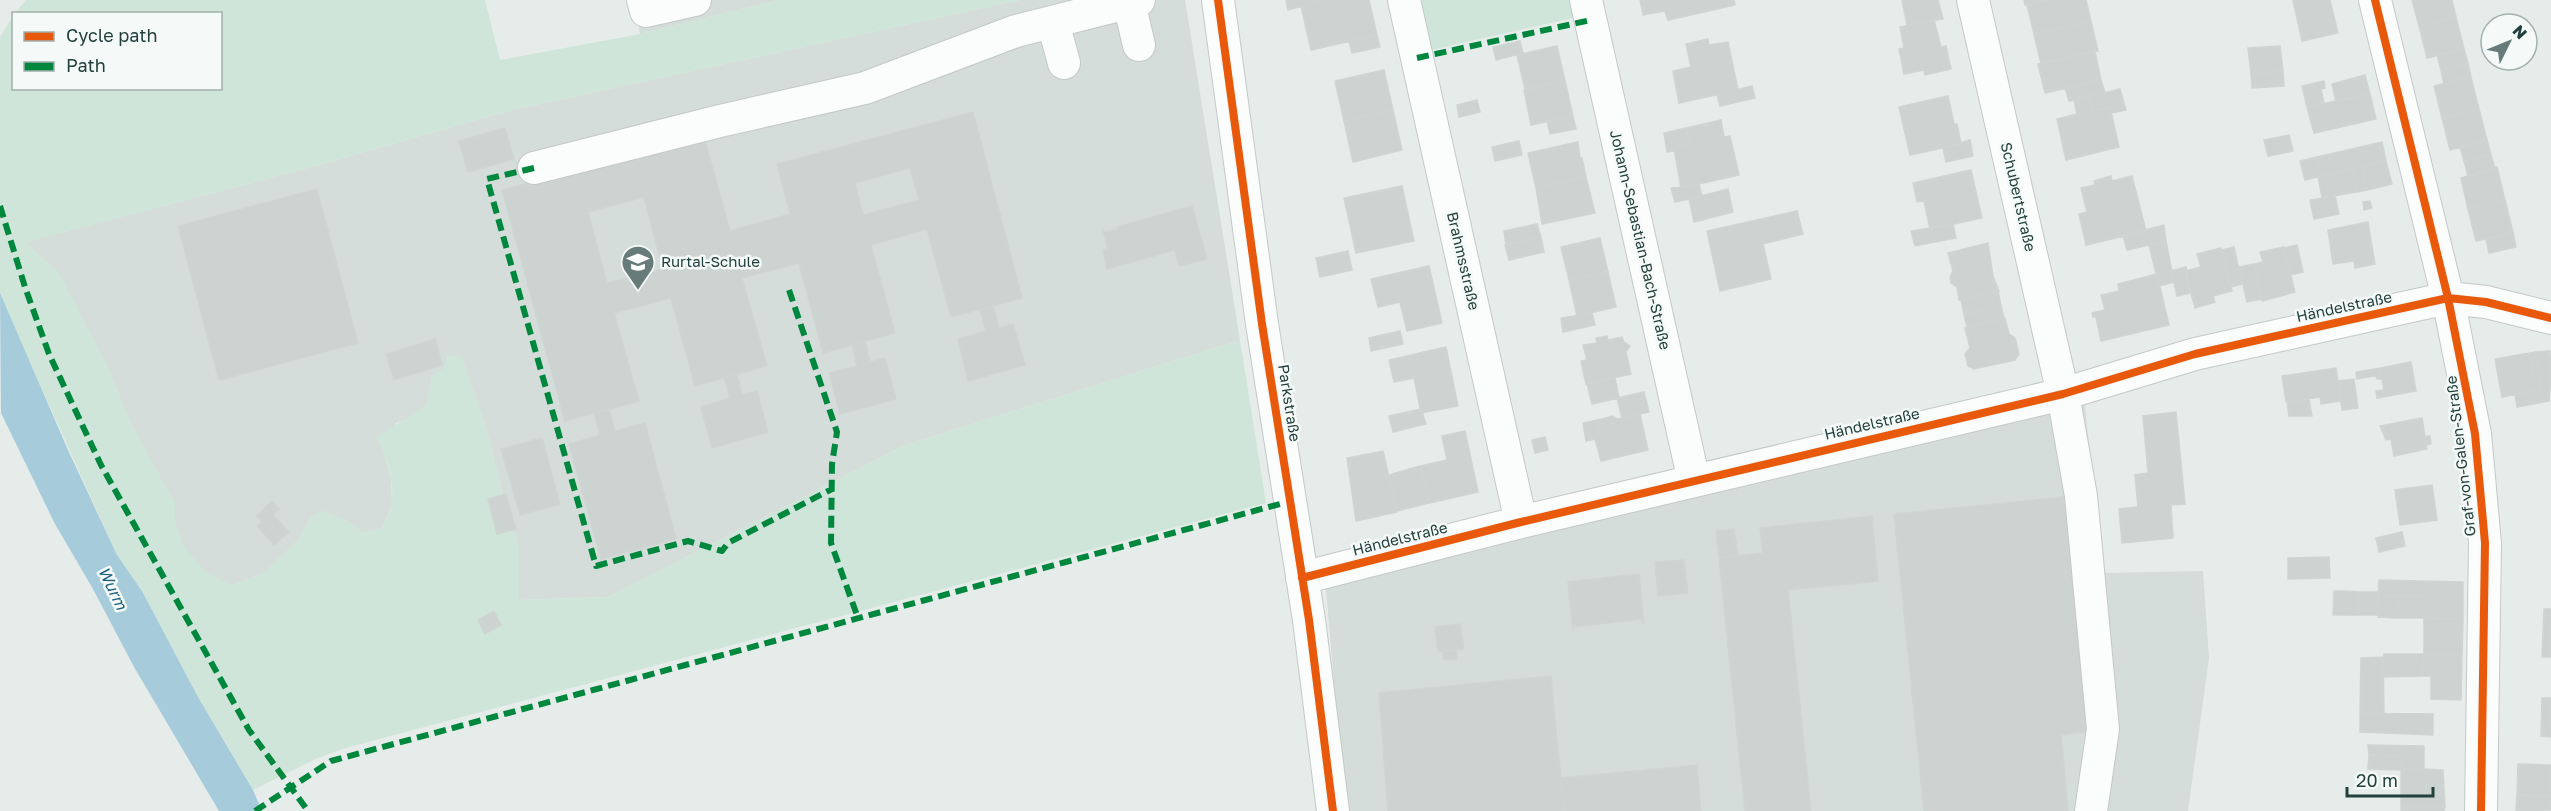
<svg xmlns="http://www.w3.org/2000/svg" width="2551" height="811" font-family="'Golos Text',sans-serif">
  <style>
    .built { fill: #d4ddda }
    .green { fill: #cfe5d9 }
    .water { fill: #a6ccdb }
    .building { fill: #cdd3d1; stroke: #cfd5d3; stroke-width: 1.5; fill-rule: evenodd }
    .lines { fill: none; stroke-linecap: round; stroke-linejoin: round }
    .minor-casing { stroke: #c3c9c7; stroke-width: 34 }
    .minor { stroke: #fbfcfc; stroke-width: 32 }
    .quiet { stroke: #00873e; stroke-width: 6; stroke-dasharray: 12 6; stroke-linecap: butt }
    .cycleway-casing { stroke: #f5faf8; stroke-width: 11 }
    .cycleway { stroke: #e8590c; stroke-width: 8 }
    .labels { text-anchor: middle; stroke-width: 5; stroke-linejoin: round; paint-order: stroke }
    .street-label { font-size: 15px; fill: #22403d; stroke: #f5faf8 }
    .poi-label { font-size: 15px; fill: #22403d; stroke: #f5faf8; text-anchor: start }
    .water-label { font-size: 16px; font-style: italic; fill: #1a5f7f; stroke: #f5faf8 }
  </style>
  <rect width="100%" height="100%" fill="#e6ecea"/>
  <path class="built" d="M633 0H778L640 34Z
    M1020 0H1185L1240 340 905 445 608 597 519 600V546L505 504 488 434 462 358 432 376 428 404 411 418 396 423 383 451 391 478 392 505 382 528 363 533 346 520 313 515 297 541 264 573 232 585 201 621 25 242 312 167 512 110Z
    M2084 397 2103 573 2203 571 2209 658 2188 811H1345L1326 589Z"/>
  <path class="green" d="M26 0H485L500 60 640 34 778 0H1020L512 110 312 167 26 242 59 273 109 369 131 423 175 503V521L185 548 207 573 232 585 264 573 297 541 313 515 320 510 346 520 363 533 382 528C385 521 390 514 391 506 396 484 386 456 376 437 393 425 411 418 427 404L432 376 444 368 447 355 462 357 488 434 505 504 519 546V600L608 597 905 445 1240 340 1266 503 349 747 318 758 253 790 198 697 142 591 117 555 4 305 0 293V37L13 16 14 88H220V14L15 13Z
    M1420 0H1569L1573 18 1431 50Z"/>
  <path class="water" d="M0 293 68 450 117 555 142 591 198 697 253 790 262 811H219L134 667 93 589 55 524 1 413Z"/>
  <path class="building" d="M1286 0H1323L1288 10Z
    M1323 0H1369L1377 35 1311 50 1301 6Z
    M1640 0H1701L1704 12 1668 20 1665 11 1643 15Z
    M1701 0H1734L1735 5 1704 12Z
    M1902 0H1938L1943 19 1907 25Z
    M2024 0H2048L2025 5Z
    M2048 0H2086L2091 21 2034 34 2027 5Z
    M2293 0H2330L2338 33 2302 41Z
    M2412 0H2452L2456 17 2419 26Z
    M2456 17 2464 49 2427 58 2419 26Z
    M1934 20 1941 47 1946 46 1951 69 1925 75 1924 70 1904 74 1899 49 1904 48 1900 27Z
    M2091 21 2098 51 2041 64 2034 34Z
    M1377 35 1380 47 1352 53 1349 41Z
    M1708 39 1709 45 1728 42 1738 90 1679 103 1673 71 1691 67 1686 44Z
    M1520 41 1523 53 1496 60 1493 47Z
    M1557 46 1565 81 1525 89 1517 55Z
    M2280 46 2283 71 2251 74 2248 48Z
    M2464 49 2468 63 2441 70 2437 55Z
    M2095 51 2101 80 2045 93 2038 64Z
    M2468 63 2471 77 2444 84 2441 70Z
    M1384 70 1393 110 1344 121 1335 81Z
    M2283 71 2284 86 2252 88 2251 74Z
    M2365 75 2370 94 2336 102 2332 84Z
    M2471 77 2479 109 2442 118 2434 86Z
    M2101 80 2105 93 2069 101 2065 88Z
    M1565 81 1573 116 1531 125 1524 90Z
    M2324 81 2325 88 2321 89 2324 103 2307 107 2302 86Z
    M1752 86 1755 98 1720 106 1717 95Z
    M2120 89 2126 110 2111 113 2110 107 2092 111 2088 97Z
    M2370 94 2376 119 2314 133 2307 107Z
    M1948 96 1954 124H1957L1961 144 1910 155 1899 107Z
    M2088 97 2092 111 2110 107 2119 147 2066 160 2057 119 2077 114 2074 100Z
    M1477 100 1480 112 1459 117 1457 105Z
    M2479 109 2487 140 2450 150 2442 118Z
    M1393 110 1402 150 1353 162 1344 121Z
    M973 112 1022 298 951 317 927 229 871 245 895 333 823 353 799 263 742 278 767 366 695 386 671 298 614 313 639 401 565 421 502 190 704 137 730 231 790 214 777 164ZM910 168 919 200 863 215 855 183ZM644 197 663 269 607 283 588 212Z
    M1573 116 1576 129 1550 134 1547 121Z
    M1721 120 1724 137 1730 136 1739 175 1681 188 1674 148 1689 145 1686 128Z
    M505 128 514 159 468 172 459 141Z
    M1686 128 1689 145 1674 148V151L1667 152 1664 133Z
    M2289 135 2293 151 2268 156 2264 140Z
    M1970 140 1973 156 1946 162 1943 148Z
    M2487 140 2491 155 2464 161 2460 147Z
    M1519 141 1522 155 1495 161 1492 147Z
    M1578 142 1580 158H1582L1586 177 1536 188 1528 153Z
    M2382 142 2386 161 2321 176 2317 157Z
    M2491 155 2495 169 2468 176 2464 161Z
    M2317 157 2321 176 2305 180 2300 161Z
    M2386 161 2392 184 2367 190 2362 167Z
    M2362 167 2367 190 2357 192 2352 169Z
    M2497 167 2505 200 2468 209 2461 178Z
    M2352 169 2357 192 2322 198 2318 177Z
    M1971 170 1982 218 1930 229 1924 201 1917 202 1913 183Z
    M2111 176 2112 181 2132 176 2146 231 2086 245 2079 214 2087 212 2081 188 2095 185 2094 181Z
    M1586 177 1595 213 1542 224 1536 188Z
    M1699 184 1702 196 1675 202 1671 188Z
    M1402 186 1414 241 1356 253 1344 198Z
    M317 189 358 343 219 380 178 226Z
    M1728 189 1733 212 1694 222 1689 199Z
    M2335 196 2339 214 2314 219 2310 200Z
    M2505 200 2513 232 2476 241 2468 209Z
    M2370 201 2372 208 2364 210 2363 202Z
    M1192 206 1207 259 1179 266 1175 250 1107 269 1103 250 1108 249 1103 230 1106 232 1118 229 1117 227Z
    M1797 211 1803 234 1763 244 1771 279 1720 291 1707 231Z
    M2368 222 2375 264 2355 268 2354 261 2333 264 2328 230Z
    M1537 224 1541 237 1506 245 1504 231Z
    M1953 224 1956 238 1915 246 1911 231Z
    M2164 225 2166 241 2127 250 2123 236Z
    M2513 232 2516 247 2489 253 2486 239Z
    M1541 237 1544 252 1509 260 1505 245Z
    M1600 238 1608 272 1569 280 1561 247Z
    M2166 241 2174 282 2159 286 2149 245Z
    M1988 243 1993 276 1999 291 1959 300 1957 287 1951 283 1950 277 1953 271 1948 253Z
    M2297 245 2303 272 2290 275 2284 248Z
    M2234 247 2242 284 2231 287 2222 250Z
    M2284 247 2295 292 2262 301 2254 264 2263 262 2260 252Z
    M2221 248 2232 291 2213 296 2215 302 2195 308 2185 271 2201 267 2197 254Z
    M1348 251 1352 270 1320 277 1316 258Z
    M2254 264 2262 299 2247 302 2239 267Z
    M1429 266 1442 323 1407 331 1400 302 1378 307 1371 279Z
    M2186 267 2191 293 2177 296 2171 271Z
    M1608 272 1616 307 1577 316 1569 280Z
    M2157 274 2169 325 2101 341 2096 317H2093L2092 313 2105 310 2101 295 2119 291 2118 284Z
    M1998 291 2001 306 1964 314 1961 300Z
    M993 306 999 328 1013 324 1025 365 968 381 958 339 986 331 980 310Z
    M2001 306 2004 318 1967 327 1964 314Z
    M1592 313 1595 325 1563 332 1561 318Z
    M2005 318 2009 334 2015 338 2019 354 2015 360 1974 369 1968 366 1965 354 1970 348 1965 328Z
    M1400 331 1403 344 1371 351 1369 338Z
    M1607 336 1608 340 1622 337 1624 342 1630 346 1626 352 1631 374 1586 384 1581 361 1587 360 1583 345 1597 343 1596 338Z
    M435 339 442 365 394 380 386 354Z
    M865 341 870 362 885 358 896 399 840 414 829 373 857 366 852 345Z
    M1446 347 1458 406 1421 413 1414 378 1394 382 1389 360Z
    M2550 351 2551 374 2539 373 2535 352Z
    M2535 352 2539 373 2551 374 2549 401 2517 407 2515 394 2541 389 2539 376 2534 377 2529 353Z
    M2529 353 2534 377 2539 376 2541 389 2502 397 2495 359Z
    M2411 362 2416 391 2377 398 2376 391 2384 390 2382 379H2377L2376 376 2381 375 2380 368Z
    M2336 368 2341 401 2321 404 2320 397 2286 402 2282 376Z
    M2380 368 2381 375 2357 379 2356 372Z
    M737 374 742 395 757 391 768 432 712 448 701 407 730 398 724 378Z
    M1615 378 1619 398 1592 404 1587 384Z
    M2354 379 2358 408 2342 410 2338 381Z
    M1644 392 1649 412 1622 418 1617 398Z
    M2309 399 2312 416H2289L2287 402Z
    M1421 409 1426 424 1393 432 1389 416Z
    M609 410 615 431 645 423 676 539 601 559 569 444 600 435 594 413Z
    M2176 412 2185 504 2171 505 2173 538 2122 543 2119 509 2138 507 2135 475 2148 473 2143 416Z
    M1640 414 1648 450 1601 461 1595 439 1600 432 1598 425 1602 419 1613 416 1617 419Z
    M2422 418 2425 437 2430 436 2431 444 2426 445 2427 449 2394 456 2391 439 2386 440 2380 426Z
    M1602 419 1598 425 1600 432 1595 439 1586 441 1583 423Z
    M1465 431 1478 492 1429 503 1420 466 1447 460 1442 436Z
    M1545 437 1548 450 1535 453 1532 440Z
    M542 438 560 504 520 515 501 449Z
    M1383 451 1397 512 1356 521 1347 458Z
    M1420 466 1429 503 1397 511 1389 475Z
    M2432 485 2437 520 2400 525 2395 490Z
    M506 494 516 529 497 534 488 499Z
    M2064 497 2089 731 2061 735 2068 811H1924L1894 514Z
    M272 501 279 509 273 515 289 532 274 545 257 526 262 522 257 516Z
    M1872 516 1878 581 1788 590 1811 811H1745L1719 558 1763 553 1760 528Z
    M1734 529 1738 555 1719 558 1716 531Z
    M2402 532 2405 546 2379 552 2376 538Z
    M2329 557 2330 578 2288 579V558Z
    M1684 560 1688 593 1658 596 1655 562Z
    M1639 574 1644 624 1642 619 1574 627 1573 631 1568 582Z
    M2379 580 2463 582V619L2424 618V596L2378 595Z
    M2334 591H2346V615H2333Z
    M2346 591 2359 592 2358 615H2346Z
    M2359 592H2379L2378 615H2358Z
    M2378 595 2398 596 2397 618 2378 617Z
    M2398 596H2424V618H2397Z
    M2544 609H2551V657H2542Z
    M494 611 501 625 485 634 478 620Z
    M2424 618 2463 619 2462 655 2424 654Z
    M1460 624 1464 649 1438 652 1435 627Z
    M1456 650 1457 659 1444 660 1443 652Z
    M2384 654H2424L2423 676 2383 677Z
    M2424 654 2462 655 2461 700 2431 699V676H2423Z
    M2383 657 2384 713H2360L2361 658Z
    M1551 676 1564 811H1388L1379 693Z
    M2542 698H2551V737L2541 736Z
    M2360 713 2433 714V735L2360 732Z
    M2368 745 2424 746V769L2400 768V756L2369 755Z
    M2369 755 2400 756 2401 770 2368 769Z
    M2518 764 2551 765V796L2517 795Z
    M1697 765 1701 811H1564L1561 778Z
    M2401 768 2443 770 2445 807 2401 806Z
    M2517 795 2551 796V810L2516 811Z
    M2401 806 2445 807 2444 811H2401Z"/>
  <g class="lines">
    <g class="minor-casing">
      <path id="minor" d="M643 0 646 11 695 0
        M1218 0 1262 324 1309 620 1333 811
        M1404 0 1521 522
        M1586 0 1694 481
        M1973 0 2063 394 2081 496 2103 729 2091 811
        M2375 0 2448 298 2475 434 2485 543 2481 811
        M1129 3 1139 45
        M1053 22 1064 63
        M534 168 720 121 865 88 1016 31 1139 0
        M1302 578 1521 522 2063 394 2195 354 2448 298 2486 302 2551 318"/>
    </g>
    <use href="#minor" class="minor"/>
    <path class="quiet" d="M1417 58 1591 20
      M534 168 487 179 596 566 688 541 722 551 728 543 832 489
      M0 206 25 287 49 354 101 465 249 730 308 811
      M789 290 837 432 832 464 831 543 858 618
      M255 811 331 761 1291 501"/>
    <g class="cycleway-casing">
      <path id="cycleway" d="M1218 0 1262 324 1309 620 1333 811
        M2375 0 2448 298 2475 434 2485 543 2481 811
        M1302 578 1521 522 2063 394 2195 354 2448 298 2486 302 2551 318"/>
    </g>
    <use href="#cycleway" class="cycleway"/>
  </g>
  <defs>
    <g id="school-pin" transform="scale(1.725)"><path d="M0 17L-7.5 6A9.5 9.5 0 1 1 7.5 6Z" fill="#677c7a" stroke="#f5faf8"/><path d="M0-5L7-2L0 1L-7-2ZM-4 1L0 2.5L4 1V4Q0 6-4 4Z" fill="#fff"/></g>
  </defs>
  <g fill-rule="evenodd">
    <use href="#school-pin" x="638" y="262"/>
  </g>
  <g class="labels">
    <g class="street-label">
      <text transform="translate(2018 197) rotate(77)" y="5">Schubertstraße</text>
      <text transform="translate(1640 240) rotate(77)" y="5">Johann-Sebastian-Bach-Straße</text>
      <text transform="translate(1463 261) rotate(77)" y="5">Brahmsstraße</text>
      <text transform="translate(2344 307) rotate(-12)" y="5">Händelstraße</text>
      <text transform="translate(1289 403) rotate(81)" y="5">Parkstraße</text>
      <text transform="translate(1872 424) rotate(-13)" y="5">Händelstraße</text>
      <text transform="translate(2461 456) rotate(-97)" y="5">Graf-von-Galen-Straße</text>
      <text transform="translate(1400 539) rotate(-14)" y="5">Händelstraße</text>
    </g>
    <g class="poi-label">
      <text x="661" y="267">Rurtal-Schule</text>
    </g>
    <g class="water-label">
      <text transform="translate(113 588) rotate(64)" y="6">Wurm</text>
    </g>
  </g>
  <rect x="12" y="12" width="210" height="78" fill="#f5faf8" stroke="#a1b0ad" stroke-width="1.5"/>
  <rect x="24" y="32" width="30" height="9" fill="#e8590c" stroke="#a1b0ad" stroke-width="1.5"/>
  <text x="66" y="42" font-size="18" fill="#22403d">Cycle path</text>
  <rect x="24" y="62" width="30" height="9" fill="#00873e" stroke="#a1b0ad" stroke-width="1.5"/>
  <text x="66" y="72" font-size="18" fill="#22403d">Path</text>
  <g transform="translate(2509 42) rotate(47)"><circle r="28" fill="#f5faf8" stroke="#a1b0ad" stroke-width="1.5"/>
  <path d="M0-4.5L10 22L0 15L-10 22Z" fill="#677c7a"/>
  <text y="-9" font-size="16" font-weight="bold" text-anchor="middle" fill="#22403d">N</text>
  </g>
  <path d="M2347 787v9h86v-9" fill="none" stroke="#22403d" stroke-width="3"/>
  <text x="2356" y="787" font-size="18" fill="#22403d" stroke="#f5faf8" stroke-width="4.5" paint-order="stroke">20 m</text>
</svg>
